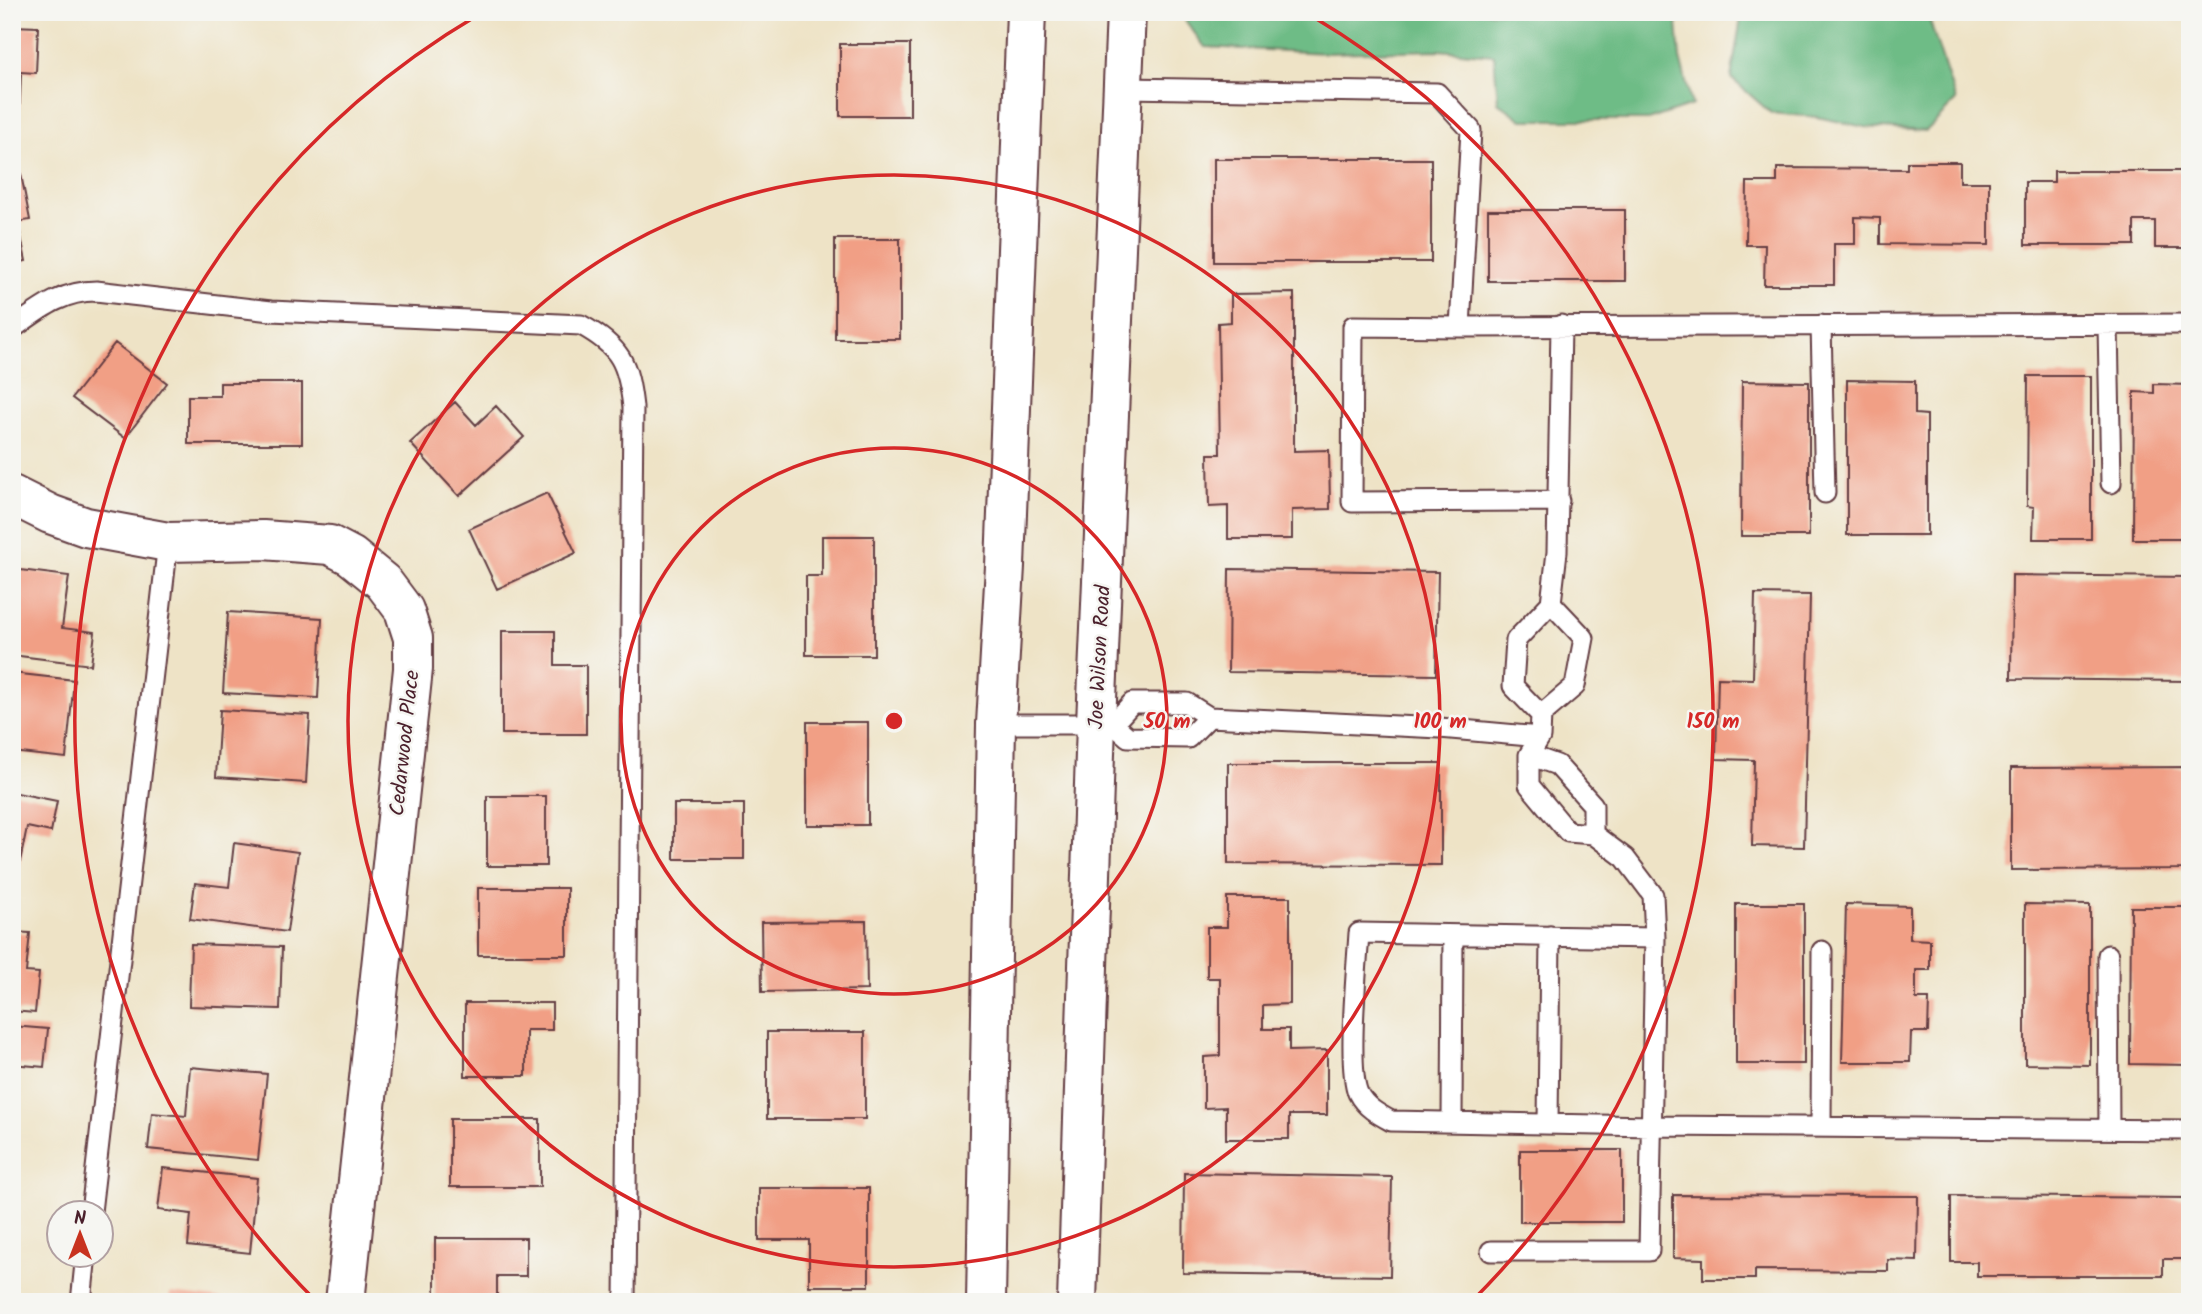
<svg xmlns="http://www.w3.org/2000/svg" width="2202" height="1314" font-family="Kalam,sans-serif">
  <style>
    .forest { fill: #6ebc86; stroke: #5c6e58; stroke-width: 2 }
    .building { fill: #f19f85 }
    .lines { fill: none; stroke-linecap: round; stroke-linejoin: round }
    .service-casing { stroke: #633c42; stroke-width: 23 }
    .minor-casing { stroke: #633c42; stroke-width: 42 }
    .secondary-casing { stroke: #633c42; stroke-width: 42 }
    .service { stroke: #fff; stroke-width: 19 }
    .minor { stroke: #fff; stroke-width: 38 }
    .secondary { stroke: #fff; stroke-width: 38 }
    .ring { fill: none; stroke: #d62828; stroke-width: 3.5 }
    .labels { text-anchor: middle; stroke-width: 5; stroke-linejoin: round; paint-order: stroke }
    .street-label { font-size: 21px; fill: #4a1f2b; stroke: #f6f6f2 }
    .centre { fill: #d62828; stroke: #f6f6f2; stroke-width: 3.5 }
    .ring-label { font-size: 21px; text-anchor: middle; font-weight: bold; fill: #d62828; stroke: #f6f6f2; stroke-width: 5; stroke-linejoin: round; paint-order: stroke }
  </style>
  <rect width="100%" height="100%" fill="#f6f6f2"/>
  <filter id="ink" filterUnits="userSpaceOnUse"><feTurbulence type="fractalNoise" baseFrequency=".0143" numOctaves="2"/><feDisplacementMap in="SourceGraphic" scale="14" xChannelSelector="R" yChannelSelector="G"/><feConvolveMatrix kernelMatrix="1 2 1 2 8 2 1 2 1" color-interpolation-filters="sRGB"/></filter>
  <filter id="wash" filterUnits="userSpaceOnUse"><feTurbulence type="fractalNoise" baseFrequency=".00686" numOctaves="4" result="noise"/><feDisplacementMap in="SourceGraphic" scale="28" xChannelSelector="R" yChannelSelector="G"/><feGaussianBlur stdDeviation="1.57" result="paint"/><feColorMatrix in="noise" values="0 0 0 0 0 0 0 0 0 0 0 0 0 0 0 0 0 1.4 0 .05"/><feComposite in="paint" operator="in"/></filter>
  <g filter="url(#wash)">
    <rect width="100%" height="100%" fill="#eee3c6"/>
    <path class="forest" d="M1188 12H1676L1680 58 1692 105 1648 120H1522L1498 102 1494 55 1438 50 1327 53 1205 47 1185 20Z
      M1742 12H1935L1930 22 1956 101 1926 131 1865 127 1817 117 1771 113 1731 78Z"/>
    <g id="blocks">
      <path class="building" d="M12 26 38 27 36 73 21 72 19 124 12 123Z
        M840 44H910V116H840Z
        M12 144H15L30 220 18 222 26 261 12 264Z
        M1214 159H1431V262H1214Z
        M1907 162H1960V182H1989V245L1880 244V218L1855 217V244H1834V285H1764L1765 245H1746L1747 182H1777V168L1907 169Z
        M2181 165H2190V248H2155V221H2134V245H2025V182H2054V171H2181Z
        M1488 210H1625V281H1488Z
        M835 239H900V339H835Z
        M1294 293V451L1329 450 1330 509 1292 510V539H1228V506L1209 507 1208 454H1220L1218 323 1231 322V294Z
        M115 343 167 383 125 438 72 398Z
        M2028 376H2091V539H2033L2034 507 2027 506Z
        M1847 380 1915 381V414L1927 415V535H1847Z
        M1742 381 1809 382V536H1741Z
        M220 383H302V444H188V396H220Z
        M2154 384 2190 385V539H2133L2134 392 2154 393Z
        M455 402 476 425 496 406 524 437 459 496 410 443Z
        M547 493 576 553 497 589 469 529Z
        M822 536H874V655H806V576H822Z
        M12 569 69 576 62 628 95 632 91 665 12 655Z
        M1229 569 1438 572 1436 675 1228 672Z
        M2012 575 2190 577V681L2011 679Z
        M1755 594 1810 595 1804 847 1752 846 1754 760 1716 759 1718 678 1753 679Z
        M228 612 322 618 318 698 223 693Z
        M502 631H555V665H586V734H502Z
        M12 673 74 680 66 758 12 752Z
        M220 710 310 715 306 783 216 777Z
        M807 722H868V825H807Z
        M1228 763H1441V865L1228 864Z
        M2190 767V869L2011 870V768Z
        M12 792 57 801 51 832 27 827 19 867 12 866Z
        M487 796H546V866H487Z
        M674 804H744V859H674Z
        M234 843 298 852 287 932 190 919 195 883 229 887Z
        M478 888H567V955H478Z
        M1227 897H1290V1004L1263 1005V1029H1289V1051L1327 1050V1115H1289V1139H1226V1107L1204 1108V1057L1220 1056V978H1207V927H1227Z
        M1736 904H1804V1064H1736Z
        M1846 904 1910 906V939L1930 940V970H1916V999H1929L1928 1032H1911L1910 1062H1842Z
        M2025 904 2090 905V1065L2025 1064Z
        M2131 907H2190V1065L2130 1064Z
        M866 921 867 990 762 992 761 922Z
        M12 932 30 933 26 972 39 973 35 1013 12 1011Z
        M191 944 282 947 280 1009 189 1006Z
        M465 1003H552V1030H526V1076H465Z
        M12 1026 48 1029 44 1067 12 1064Z
        M767 1032H865V1119H767Z
        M190 1067 267 1074 258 1160 148 1149 152 1113 186 1116Z
        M450 1119H540V1187H450Z
        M1520 1150H1622V1222H1520Z
        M163 1168 257 1178 250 1253 188 1246 191 1214 158 1210Z
        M1184 1173 1392 1177 1390 1276 1183 1273Z
        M759 1188H869V1286H809V1240H759Z
        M1673 1195 1918 1196 1917 1261 1888 1260V1271L1755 1270V1279H1703V1259L1673 1258Z
        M1951 1196 2190 1198V1259H2163V1276H1977V1262H1951Z
        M435 1238H526V1276H497V1302H435Z
        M170 1293 234 1300 233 1302H169Z"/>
    </g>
  </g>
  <g filter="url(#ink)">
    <use href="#blocks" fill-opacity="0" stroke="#633c42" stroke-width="2"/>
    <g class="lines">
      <g class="service-casing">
        <path id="service" d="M1125 88 1437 93 1471 130 1460 327 2190 324
          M1821 325 1825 493
          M2108 325 2111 483
          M1460 327 1353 326 1352 502 1559 501
          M12 329C39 310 61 291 96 291L271 311 581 325C621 347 628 363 633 407L625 1302
          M1541 715 1575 686 1584 638 1551 603
          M996 724H1113L1128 737 1188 738 1209 717
          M1113 724 1132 703H1187L1209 717 1440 728 1540 737
          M1529 755 1557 765 1593 805V834
          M1655 938 1359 933C1357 967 1347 1067 1358 1093 1365 1107 1378 1114 1391 1121L1653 1126 2190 1130
          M2108 955 2109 1129
          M1452 1122 1453 935
          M1548 1124 1550 936
          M1821 1127 1822 951
          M91 1212 168 542
          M1491 1251H1649L1655 938 1653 895 1625 858 1593 834 1568 832 1529 785V755L1540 737 1541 715 1513 686 1516 640 1551 603 1557 552 1561 325
          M81 1302 86 1254"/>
      </g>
      <g class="minor-casing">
        <path id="minor" d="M12 495 50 514 86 527 168 542 263 540 330 545 351 556 383 582 404 610 413 638V669L345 1302"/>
      </g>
      <g class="secondary-casing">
        <path id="secondary" d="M986 1302 996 724 1005 566 1026 12
          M1077 1302 1096 723 1126 12"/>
      </g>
      <use href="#service" class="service"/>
      <use href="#minor" class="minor"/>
      <use href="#secondary" class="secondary"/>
    </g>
  </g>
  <g class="ring">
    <circle cx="894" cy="721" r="273"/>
    <circle cx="894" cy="721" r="546"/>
    <path d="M315 1300A819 819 0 0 1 478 15M1310 15A819 819 0 0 1 1473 1300"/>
  </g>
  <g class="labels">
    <g class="street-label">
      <text transform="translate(1099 657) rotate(-87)" y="7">Joe Wilson Road</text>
      <text transform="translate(404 743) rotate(-84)" y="7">Cedarwood Place</text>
    </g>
  </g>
  <circle cx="894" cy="721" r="10" class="centre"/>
  <g class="ring-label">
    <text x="1167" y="728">50 m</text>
    <text x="1440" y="728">100 m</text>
    <text x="1713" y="728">150 m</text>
  </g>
  <rect width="2202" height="1314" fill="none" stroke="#f6f6f2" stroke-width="42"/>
  <g transform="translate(80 1234)"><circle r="33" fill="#f6f6f2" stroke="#b1a0a2" stroke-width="2"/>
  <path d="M0-5L12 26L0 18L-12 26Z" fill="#c8321e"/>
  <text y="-10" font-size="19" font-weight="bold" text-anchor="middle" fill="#4a1f2b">N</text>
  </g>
</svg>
